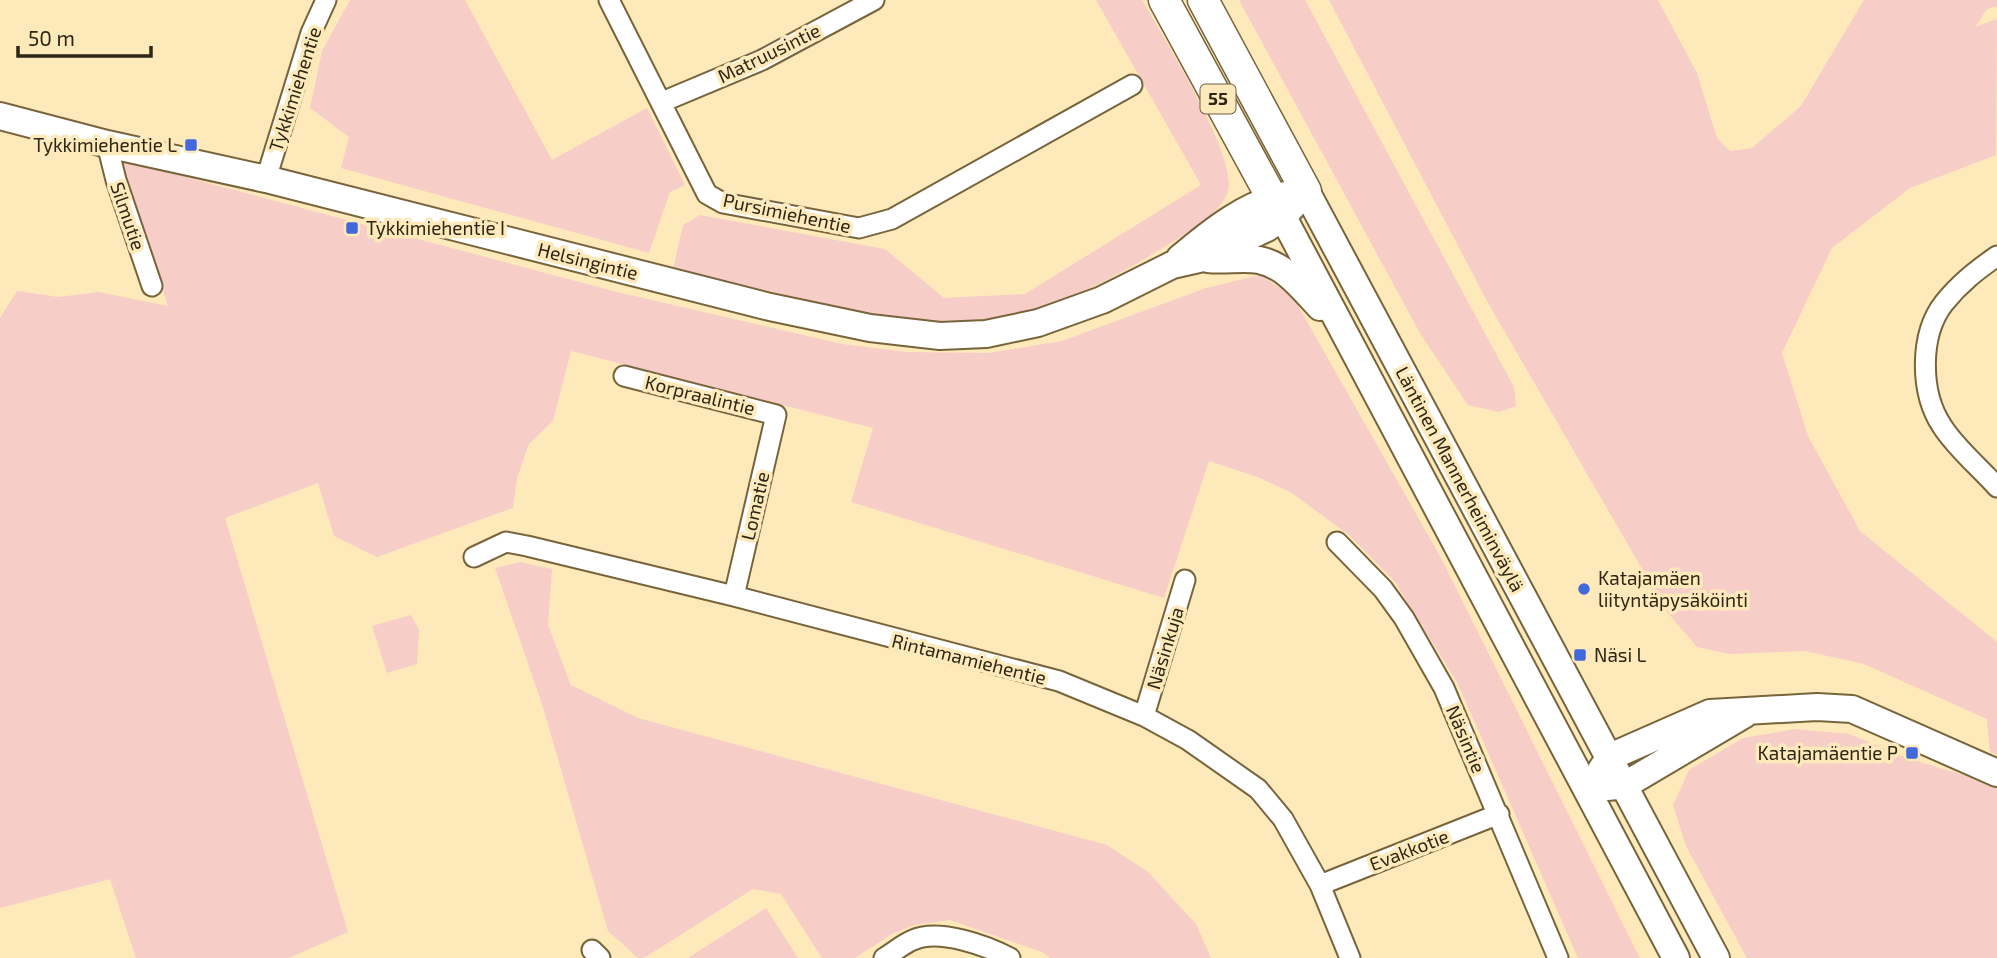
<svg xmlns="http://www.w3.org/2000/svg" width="1997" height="958" font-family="'Exo 2',sans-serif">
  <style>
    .green { fill: #f7cdc8 }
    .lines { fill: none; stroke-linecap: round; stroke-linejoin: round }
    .street-casing { stroke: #77643b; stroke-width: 23 }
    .secondary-casing { stroke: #77643b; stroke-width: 30 }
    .primary-casing { stroke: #77643b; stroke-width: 33 }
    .street { stroke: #fff; stroke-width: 19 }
    .secondary { stroke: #fff; stroke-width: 26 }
    .primary { stroke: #fff; stroke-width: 30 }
    .poi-dot { fill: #4269db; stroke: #fee9bb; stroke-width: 2.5 }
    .labels { text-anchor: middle; stroke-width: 7; stroke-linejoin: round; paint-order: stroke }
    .shield { fill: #fee9bb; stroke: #6c6046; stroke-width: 2 }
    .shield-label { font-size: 18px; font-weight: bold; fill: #2d2614 }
    .street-label { font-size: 19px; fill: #2d2614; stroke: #fee9bb }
    .poi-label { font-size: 19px; fill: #2d2614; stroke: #fee9bb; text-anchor: start }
  </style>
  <rect width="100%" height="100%" fill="#fee9bb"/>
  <path class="green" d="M350 0H465L552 160 647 108 685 185 670 192 649 253 341 168 349 137 310 108 322 51Z
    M1096 0H1142C1162 35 1238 156 1228 191 1221 216 1176 239 1156 252 1098 288 1029 321 959 324 912 325 864 313 818 302 770 291 722 280 673 269L683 225 700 215 885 249 944 298 1025 294 1201 185Z
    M1239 0H1305L1514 387 1516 406 1499 412 1468 405 1421 335Z
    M1329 0H1658L1697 73 1717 138 1730 151 1752 148 1801 106 1864 0H1997V6L1987 9 1975 27 1997 19 1996 155 1910 188 1832 248 1782 353 1808 436 1860 531 1997 642V755L1990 752 1987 719 1864 664 1805 651 1729 654 1697 647 1667 612 1487 301Z
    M122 160 617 292 842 344 907 352 988 353 1062 341 1206 288 1260 275 1292 295 1441 558 1640 958H1578L1458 684 1395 582 1349 535 1292 493 1260 478 1209 461 1164 598 851 502 873 428 571 351 553 421 529 444 517 478 513 508 377 557 334 536 318 483 225 518 348 932 289 958H136L110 879 0 908V318L17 291 58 297 99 292 168 306 126 181Z
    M520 562 552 569 548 625 571 685 638 718 1107 845 1148 872 1196 924 1211 958H1050L1042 952 950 920 914 925 892 934 855 958H822L781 894 753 889 644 958H638L608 931 542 704 495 568Z
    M411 615 419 630 417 664 387 673 372 626Z
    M1796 729 1849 734 1910 759 1997 785V958H1747L1686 846 1673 805 1689 770 1743 738Z
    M766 908 798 958H688Z"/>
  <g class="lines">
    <g class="street-casing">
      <path id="street" d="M609 0 707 194 723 203 859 228 892 219 1132 85
        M662 102 762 60 874 0
        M107 144 116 180 152 286
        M266 179 311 33 326 0
        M1997 256C1977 270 1960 283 1944 303 1919 335 1920 393 1942 426 1955 447 1980 468 1997 487
        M624 376 776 415 734 596
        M1337 542 1383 589 1404 618 1444 688 1558 958
        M474 557 506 542 527 546 734 596 1059 681 1144 716 1188 740 1258 789 1283 819 1320 885 1350 958
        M1144 716 1185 580
        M1320 885 1499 814
        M592 950 600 958
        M884 958C894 952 903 944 913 940 939 928 987 946 1010 958"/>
    </g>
    <g class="secondary-casing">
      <path id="secondary" d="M0 116 107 144 266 179 770 307 870 328 940 336 986 334 1038 323 1102 300 1172 265 1203 258 1267 228 1283 217 1306 191
        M1306 191 1716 958
        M1275 202 1676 958
        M1180 258C1213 230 1247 203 1290 194
        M1208 259C1224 261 1244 257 1259 260 1285 265 1302 288 1320 307
        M1601 770 1610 757 1710 713 1817 707 1852 709 1997 773
        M1607 787 1625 785 1745 714"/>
    </g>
    <g class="primary-casing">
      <path id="primary" d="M1164 0 1272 198
        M1203 0 1306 191"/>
    </g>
    <use href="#street" class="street"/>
    <use href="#secondary" class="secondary"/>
    <use href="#primary" class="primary"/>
  </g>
  <g class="poi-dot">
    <rect x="184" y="138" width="14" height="14" rx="3.5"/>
    <rect x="345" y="221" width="14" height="14" rx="3.5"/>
    <circle cx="1584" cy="589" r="7"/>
    <rect x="1573" y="648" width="14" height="14" rx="3.5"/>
    <rect x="1905" y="746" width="14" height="14" rx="3.5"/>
  </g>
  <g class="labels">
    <rect class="shield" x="1200.5" y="84.5" width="35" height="29" rx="5"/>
    <g class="shield-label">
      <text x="1218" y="105">55</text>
    </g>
    <g class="street-label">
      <text transform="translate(769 53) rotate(-26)" y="7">Matruusintie</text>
      <text transform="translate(295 89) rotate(-72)" y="7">Tykkimiehentie</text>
      <text transform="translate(787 213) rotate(12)" y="7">Pursimiehentie</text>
      <text transform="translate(128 216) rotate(71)" y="7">Silmutie</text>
      <text transform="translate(588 261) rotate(14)" y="7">Helsingintie</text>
      <text transform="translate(700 395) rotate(14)" y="7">Korpraalintie</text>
      <text transform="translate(1460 479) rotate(62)" y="7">Läntinen Mannerheiminväylä</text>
      <text transform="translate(755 506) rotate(-77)" y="7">Lomatie</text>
      <text transform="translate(1165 648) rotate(-73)" y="7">Näsinkuja</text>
      <text transform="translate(969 659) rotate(14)" y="7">Rintamamiehentie</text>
      <text transform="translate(1466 739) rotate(67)" y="7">Näsintie</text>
      <text transform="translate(1409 850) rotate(-21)" y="7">Evakkotie</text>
    </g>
    <g class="poi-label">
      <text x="177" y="152" text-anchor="end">Tykkimiehentie L</text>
      <text x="366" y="235">Tykkimiehentie I</text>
      <text x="1598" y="585">Katajamäen<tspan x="1598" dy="22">liityntäpysäköinti</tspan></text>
      <text x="1594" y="662">Näsi L</text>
      <text x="1898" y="760" text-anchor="end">Katajamäentie P</text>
    </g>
  </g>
  <path d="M18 46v10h133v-10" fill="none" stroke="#2d2614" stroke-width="3.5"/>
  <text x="28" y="46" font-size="21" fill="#2d2614" stroke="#fee9bb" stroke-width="5" paint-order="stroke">50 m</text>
</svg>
